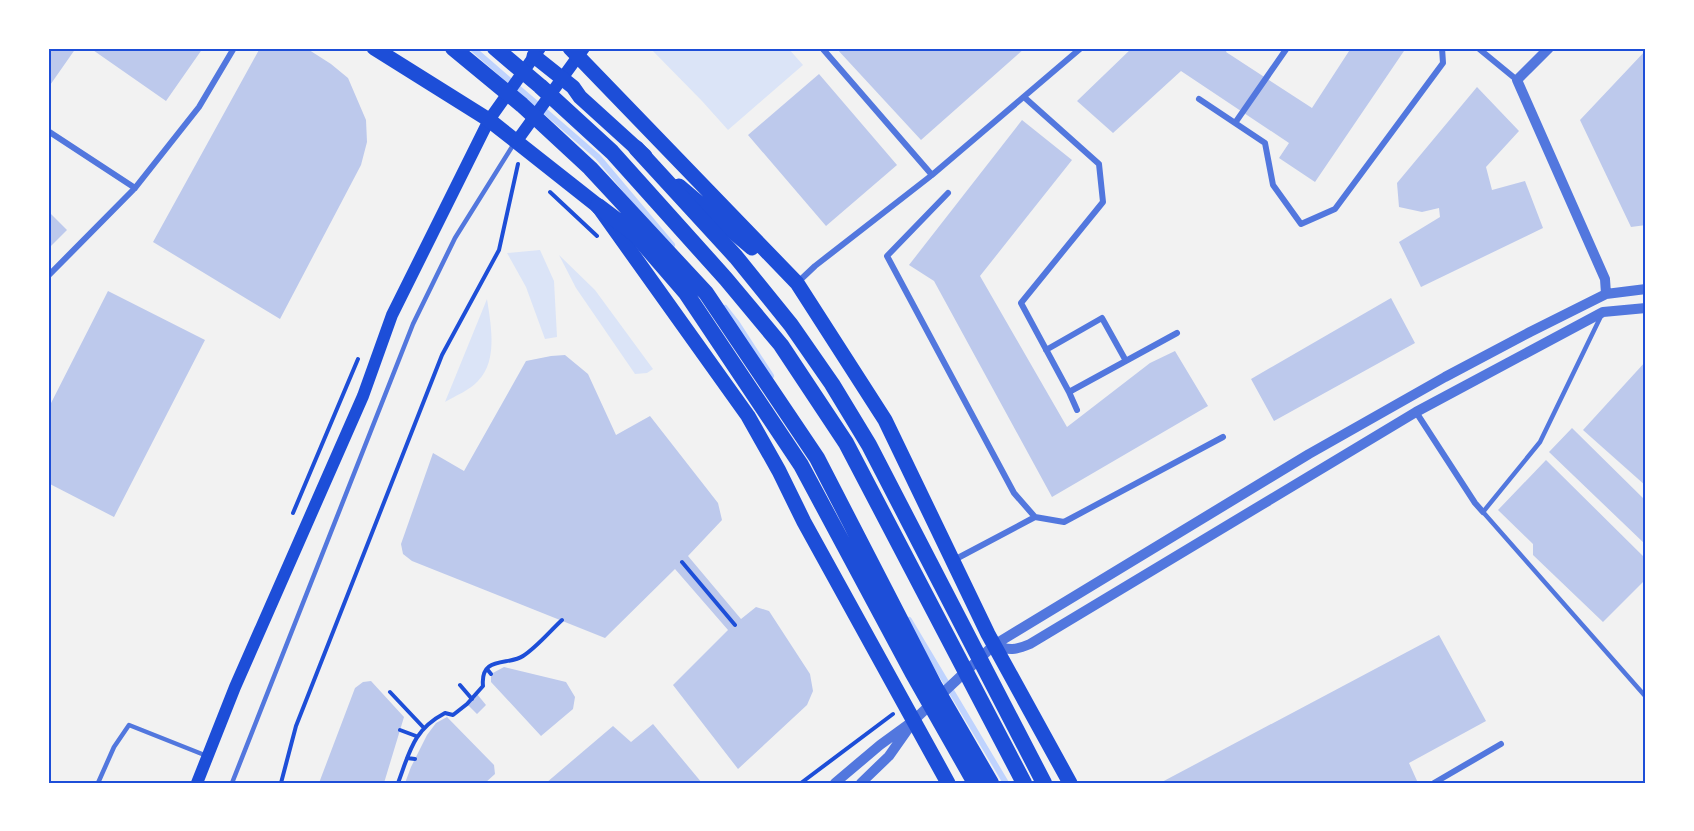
<svg xmlns="http://www.w3.org/2000/svg" width="1694" height="831" font-family="Lato,sans-serif">
  <style>
    .green { fill: #dbe4f7 }
    .lines { fill: none; stroke-linecap: round; stroke-linejoin: round }
    .stream { stroke: #bfd3fe; stroke-width: 6 }
    .building { fill: #bdc9ec }
    .path { stroke: #1d4ed8; stroke-width: 4 }
    .service { stroke: #5277de; stroke-width: 4.5 }
    .minor { stroke: #5277de; stroke-width: 6 }
    .tertiary { stroke: #5277de; stroke-width: 10 }
    .secondary { stroke: #1d4ed8; stroke-width: 12 }
    .primary { stroke: #1d4ed8; stroke-width: 15 }
    .trunk { stroke: #1d4ed8; stroke-width: 16 }
    .neatline { fill: none; stroke: #1d4ed8; stroke-width: 2 }
  </style>
  <rect width="100%" height="100%" fill="#f2f2f2"/>
  <path class="green" d="M650 48H788L803 65 728 130 702 101Z
    M540 250 554 281 557 337 545 339 526 287 507 253Z
    M559 255 595 290 653 369 647 373 635 374 576 288Z
    M487 299C491 325 498 361 478 381 470 390 455 396 445 402Z"/>
  <g class="lines">
    <path class="stream" d="M472 48 598 157 672 245
      M725 308 736 322 771 376
      M909 620 1006 783"/>
  </g>
  <path class="building" d="M48 48H76L48 88Z
    M90 48H203L166 101Z
    M260 48H306L331 64 348 78 366 120 367 142 361 165 280 319 153 242Z
    M836 48H1025L921 140Z
    M1132 48H1228L1226 52 1312 108 1351 48H1406L1315 182 1279 158 1289 143 1181 71 1113 133 1077 101Z
    M1646 50V225L1631 227 1580 120Z
    M819 74 897 165 826 226 748 135Z
    M1477 87 1519 131 1486 167 1492 190 1525 181 1543 228 1421 287 1399 242 1440 217 1439 208 1422 212 1399 207 1397 183Z
    M1022 120 1072 160 980 276 1067 427 1150 363 1175 351 1208 406 1052 497 934 281 909 265Z
    M48 211 67 230 48 249Z
    M108 291 205 340 114 517 48 483V409Z
    M1391 298 1415 343 1274 421 1251 379Z
    M565 355 588 374 616 435 650 416 718 503 722 520 688 556 741 619 756 607 769 611 810 674 813 691 807 705 738 769 673 685 728 630 675 569 605 638 412 561 403 554 401 544 433 453 464 471 526 361 551 356Z
    M1646 361V486L1583 430Z
    M1572 428 1646 501V545L1549 452Z
    M1546 460 1646 559V579L1603 622 1533 555V544L1498 510Z
    M1439 635 1486 721 1409 763 1418 783H1160Z
    M504 667 566 682 575 697 573 709 541 736 491 682V674Z
    M371 681 404 717 384 783H319L355 688 363 682Z
    M477 694 486 705 477 714 467 704Z
    M447 717 494 765 495 774 485 783H405L411 767 427 735 436 723Z
    M653 724 702 783H546L613 726 631 742Z"/>
  <g class="lines">
    <path class="path" d="M550 192 597 236
      M293 513 358 359
      M682 562 735 625
      M487 669 491 674
      M460 685 472 699
      M390 692 424 728
      M400 730 416 736
      M407 758 415 759
      M281 783 296 726 442 355 499 250 518 164
      M398 783C410 751 413 730 445 713L453 715 467 704 483 686C480 655 509 666 523 656 537 647 550 631 562 620
      M801 783 893 714"/>
    <path class="service" d="M1601 316 1540 442 1483 512 1646 697
      M98 783 114 747 129 725 207 756
      M232 783 413 324 455 238 515 142"/>
    <path class="minor" d="M822 48 932 175
      M1478 48 1517 80
      M1024 97 1099 164 1103 202 1021 303 1069 392 1177 333
      M1199 99 1265 143 1273 185 1301 224 1335 209 1443 63 1442 48
      M1235 123 1287 48
      M48 131 135 188
      M948 193 887 256 1014 493 1035 517 1064 522 1223 437
      M48 276 135 188 199 107 234 48
      M797 283 815 266 932 175 1081 48
      M1046 350 1102 318 1126 361
      M1069 392 1077 410
      M1416 412 1475 503 1483 512
      M954 560 1035 517
      M1434 783 1501 744"/>
    <path class="tertiary" d="M1549 48 1517 80 1605 279 1606 294
      M994 645C1009 651 1016 650 1030 644L1416 412 1603 312 1646 308
      M835 783 880 745 913 721 994 645 1309 454 1445 377 1530 332 1606 294 1646 289
      M861 783 889 756 908 729"/>
    <path class="secondary" d="M516 142 584 48
      M197 783 235 687 363 396 392 315 489 120 540 48"/>
    <path class="primary" d="M374 48 489 120 598 206 748 416 779 471 804 522 948 783
      M570 48 797 283 885 420 988 634 1070 783
      M534 56 573 87 580 97 645 156
      M679 186 752 248"/>
    <path class="trunk" d="M453 48 522 105 590 168 706 293 817 458 934 685 991 783
      M495 48 540 86 612 152 726 279 781 345 846 443 1024 783
      M636 148 736 257 791 325 832 384 869 445 1044 783
      M598 206 635 234 686 293 801 465 912 672 975 783"/>
  </g>
  <rect width="1694" height="831" fill="none" stroke="#ffffff" stroke-width="99"/>
  <rect x="50" y="50" width="1594" height="732" class="neatline"/>
</svg>
